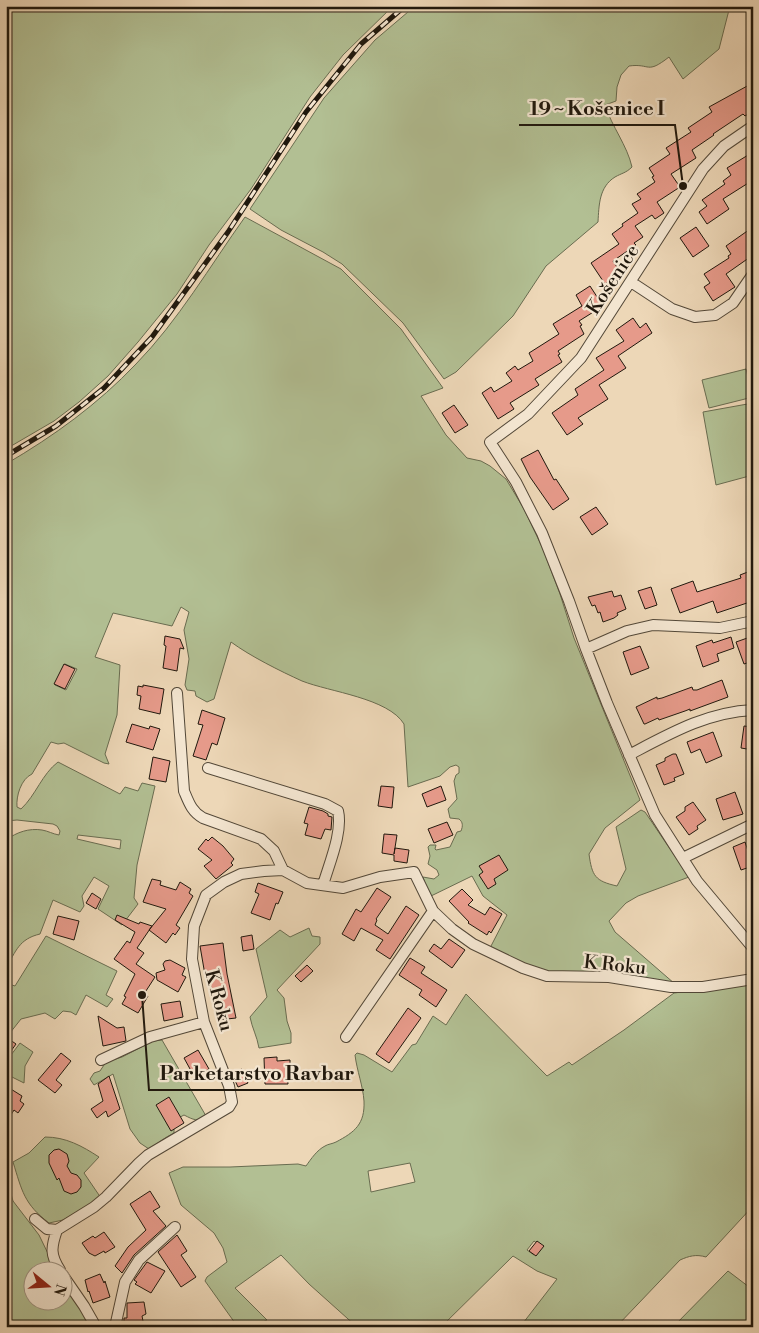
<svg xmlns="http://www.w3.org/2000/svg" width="759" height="1333" font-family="'Libre Bodoni',serif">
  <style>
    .green { fill: #b2bf93; stroke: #696c50; fill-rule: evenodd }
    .building { fill: #e69a8a; stroke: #20180d }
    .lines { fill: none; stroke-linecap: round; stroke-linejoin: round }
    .minor-casing { stroke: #534838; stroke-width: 12 }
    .minor { stroke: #f3e5d0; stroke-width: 10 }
    .rail-casing { stroke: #20180d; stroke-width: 5 }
    .rail { stroke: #f3e5d0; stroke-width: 3; stroke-dasharray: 9; stroke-linecap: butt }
    .labels { text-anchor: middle; stroke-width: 4.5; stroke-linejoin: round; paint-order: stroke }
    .street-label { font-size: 19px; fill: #20180d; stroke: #f3e5d0 }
    .leader { fill: none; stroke: #20180d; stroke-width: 2 }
    .callout-dot { fill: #20180d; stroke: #f3e5d0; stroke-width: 2 }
    .callout-label { font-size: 20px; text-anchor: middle; font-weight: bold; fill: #20180d; stroke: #f3e5d0; stroke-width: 4.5; stroke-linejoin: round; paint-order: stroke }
  </style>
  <rect width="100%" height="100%" fill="#edd7b7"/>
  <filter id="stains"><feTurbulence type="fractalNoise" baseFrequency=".004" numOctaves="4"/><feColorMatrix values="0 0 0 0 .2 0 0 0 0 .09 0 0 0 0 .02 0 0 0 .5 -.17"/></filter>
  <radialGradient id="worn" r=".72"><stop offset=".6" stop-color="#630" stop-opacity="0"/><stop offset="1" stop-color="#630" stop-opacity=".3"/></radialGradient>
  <path class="green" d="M6 6H393L343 55 310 97 251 189 209 245 177 294 138 342 108 376 79 402 54 421 6 449Z
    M415 6H730L719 49 683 79 669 57C646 75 651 63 629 66L621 75 617 87 616 101 605 105C612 127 627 145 632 167 626 173 622 173 615 177 599 187 599 205 598 222L546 266 513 316 456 372 444 379 403 323 342 264 323 252 281 230 250 209 324 98 375 40Z
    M245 217 341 269 401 329 443 388 421 396 446 435 467 458 481 461 490 466 506 479 524 509 543 549 560 594 574 638 640 800 605 828 589 854C592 876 595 881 617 886L626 869 616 827 641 810 645 812 689 877 638 896 626 903 609 921 615 932 675 984 540 971 490 948 507 915 483 896 472 876 431 896 427 890 423 877 434 879 439 875 437 870 428 864 430 856 428 847 430 845H436L435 849 436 850 450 847 457 832 461 831C463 826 463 822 459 819L450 818 448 809 457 799 454 781 456 775 459 773V767L456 765 450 767 440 776 408 787 404 724C388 698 330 692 302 681 280 671 250 656 231 642L214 699 207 702 196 696 195 691 187 690 185 685 189 659 184 630 189 612 181 607 172 626 113 613 95 657 120 665 117 715 105 754 109 764 104 763 64 743 58 744 51 742 32 774C21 779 16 796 17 807L21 809C36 795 42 774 58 762L120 794 125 787 138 791 142 783 155 786 137 865 134 898 138 904 122 925 98 909 109 886 94 877 82 896 84 906 80 912 53 900 40 934C19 939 16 951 6 968V840C17 832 29 828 42 830 48 831 53 834 59 835L60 831 57 826 53 824 17 820 6 821V464C54 436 98 404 136 364 178 321 210 266 245 217ZM65 664 77 669 66 690 55 685ZM78 835 121 840 120 849 77 839Z
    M746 369 753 397 709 408 702 380Z
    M753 403V475L716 485 703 412Z
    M309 928 312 936 320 937V944L277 990 284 998 287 1021 291 1033V1043L259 1048C257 1036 252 1028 250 1017L267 997 256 949 280 930 290 937Z
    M46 936 117 971 106 995 113 999 107 1007 86 995 76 1015 71 1012 63 1011 55 1019 45 1013 21 1019 6 1038V983L15 986Z
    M753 983V1206L706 1257C696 1254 689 1256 680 1260L616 1327H520L557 1279 537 1271 513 1256 441 1327H357L309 1284 281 1255 235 1288 267 1320C256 1325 245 1331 235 1323L205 1281 207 1277 227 1262 223 1248 214 1233 181 1205 169 1173 183 1167H230L298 1164 306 1166C311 1159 317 1150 325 1146 328 1144 332 1144 336 1142 355 1132 365 1124 364 1101 363 1086 357 1071 355 1055L357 1053 364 1055 392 1072 412 1045 416 1044 433 1016 446 1025 466 994 547 1076 569 1062 572 1065 624 1030 674 993ZM410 1163 415 1182 371 1192 368 1171ZM534 1241 541 1246 534 1255 527 1250Z
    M162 1040 206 1116C197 1122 194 1120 184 1115L167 1124 170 1128 174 1129V1133C164 1138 158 1143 149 1149L140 1143 130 1129 113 1074 94 1085 90 1079 94 1073 100 1071 106 1062 122 1057 153 1041Z
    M20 1043 33 1052 25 1066 24 1083 6 1074V1053L11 1055Z
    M45 1137C66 1137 82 1146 99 1157L84 1173 101 1198 63 1220 49 1223C24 1204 22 1191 13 1162L29 1153Z
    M6 1176 13 1201 39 1235 56 1270H32V1300H62L63 1277 92 1327H6Z
    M728 1271 753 1290V1327H673Z"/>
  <path class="building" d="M749 85 753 91V111L745 116 743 114 713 134 714 135 692 150 696 158 671 174 680 187 657 202 664 213 655 219 652 215 635 226 643 237 634 243 636 245 613 261 621 273 605 284 591 263 619 244 612 234 623 226 622 224 638 213 632 204 641 199 637 194 655 182 652 177 654 176 649 168 670 154 666 148 691 132 688 128 712 112 709 107Z
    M753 152V180L723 199 729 209 707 224 699 212 707 206 702 200 725 184 723 181 731 175 727 168Z
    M696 227 709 246 693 257 680 238Z
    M753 227V255L726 274 735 287 713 301 704 287 710 283 704 274 729 258 728 256 731 254 726 246Z
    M590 286 603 306 579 321 582 325 580 326 584 334 558 351 560 354 558 355 562 362 535 379 539 385 510 403 514 409 498 419 482 393 491 387 494 392 512 381 506 373 515 366 518 370 533 361 529 353 559 334 553 324 582 306 576 295Z
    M633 318 640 328 646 323 652 333 618 356 626 368 599 385 608 399 578 418 583 424 567 435 552 413 578 395 575 389 604 370 596 358 624 341 616 330Z
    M454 405 468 425 455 433 442 413Z
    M538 450 554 480 556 479 569 499 553 510 530 477 521 459Z
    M596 507 608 524 592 535 580 517Z
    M753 570V601L717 613 713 601 680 613 671 589 693 581 697 592 741 578 740 575Z
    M651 587 657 605 645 609 638 591Z
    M612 591 614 597 621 595 626 609 617 613 618 615 614 618 603 622 600 612 598 613 595 605 592 606 588 597Z
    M165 636 180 639 184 649 180 648 177 671 163 668 166 646 164 645Z
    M753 636V661L744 664 736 642Z
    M731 637 734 648 717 654 719 661 703 667 696 646 712 640 713 643Z
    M640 646 649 668 631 675 623 652Z
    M64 664 75 669 65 689 54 684Z
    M722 680 728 697 690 711V709L685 711 659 720 658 718 645 724H644L636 707 657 697V699L662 698 692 687 693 690H697Z
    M143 685 164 689 160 714 139 709 141 696 137 695 138 686 143 687Z
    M202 710 225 718 217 745 212 743 206 760 193 756 203 725 198 724Z
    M132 724 149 729 150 726 160 729 153 750 126 742Z
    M744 726 753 727V750L741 748Z
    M713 732 722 756 706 763 700 749 691 753 687 742Z
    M673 754H676L684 774 674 778 675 781 664 785 656 765 665 761V758Z
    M153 757 170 761 166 782 149 779Z
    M381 786 394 787 392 808 378 806Z
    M441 786 446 800 427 807 422 794Z
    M735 792 743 814 723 820 716 799Z
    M693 802 706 820 697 826 698 829 689 835 676 817 685 811V807Z
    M309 807 323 811 328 814V816L332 817 331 830 325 829 321 839 305 835 308 824 304 823Z
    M447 822 453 835 434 843 428 829Z
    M384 834 397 835 394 854 395 848 409 850 407 863 394 861V855L382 853Z
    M212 837 223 846 234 859 231 863 233 865 216 879 204 866 212 860 198 849 206 839 208 841Z
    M745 842 753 866 741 870 733 847Z
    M499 855 508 870 494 879 496 884 488 889 479 875 483 872 479 866Z
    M152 879 161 881 160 885 176 890 180 882 191 889 189 893 193 896 176 925 180 928 175 935 173 933 166 943 149 930 166 909 143 902Z
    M258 883 283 892 278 904 276 903 270 920 251 913 259 894 255 892Z
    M377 888 391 897 376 919 377 920 375 925 388 934 406 906 419 915 390 959 376 950 383 940 361 928 354 941 342 934 356 909 361 912Z
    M462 889 473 900 468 905 485 915 490 907 502 914 491 933 489 931 487 935 468 923 469 922 449 901Z
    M92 893 101 899 96 909 86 903Z
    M117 915 139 924 140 922 152 926 137 948 144 953 136 964 155 977 144 994 148 996 138 1013 122 1004 126 997 124 996 135 974 114 959 127 941 130 943 135 932 115 920Z
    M58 916 79 921 74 940 53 934Z
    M252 935 254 949 243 951 241 937Z
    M449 939 465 950 452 968 429 951 434 944 441 949Z
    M223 943 227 974 236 1018 218 1020 216 997 205 975 200 946Z
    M410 958 425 967 421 973 447 990 436 1007 419 995 422 990 399 975Z
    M170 960 185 968 182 975 186 977 178 992 157 980 156 973 165 970 163 964 165 961Z
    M307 965 313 971 301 982 295 976Z
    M180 1001 183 1017 164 1021 161 1004Z
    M408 1008 421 1018 389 1063 376 1054Z
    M98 1016 117 1028 124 1027 126 1041 103 1046Z
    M6 1037 16 1044 6 1058Z
    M198 1050 209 1069 195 1078 184 1058Z
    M61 1053 71 1061 56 1080 62 1085 55 1093 38 1080Z
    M277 1057V1061L290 1060V1070H287L288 1084H265L264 1058Z
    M242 1069 248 1083 238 1087 232 1074Z
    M109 1076 120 1109 108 1117 106 1111 97 1118 91 1109 103 1101 98 1084Z
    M6 1086 22 1096 20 1101 24 1104 18 1113 14 1110 6 1123Z
    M169 1097 184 1123 171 1131 156 1105Z
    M59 1149 67 1154 69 1161 67 1166 71 1173 77 1175 81 1180V1187L77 1192 71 1194 64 1191 59 1178 57 1180 49 1163V1155L54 1150Z
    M150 1191 160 1207 153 1211 166 1226 134 1255 122 1273 115 1266 128 1247 146 1230 130 1204Z
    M104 1232 115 1247 105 1253 104 1251 95 1256 89 1253 82 1243 93 1236 95 1238Z
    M177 1235 187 1251 181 1255 196 1277 181 1287 158 1252Z
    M537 1241 544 1246 536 1256 529 1251Z
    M147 1262 165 1271 151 1293 135 1284 137 1282 134 1280Z
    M100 1274 104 1283 105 1281 110 1297 93 1303 89 1291 88 1292 85 1280Z
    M144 1302 146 1314 142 1316 144 1326 124 1327V1318H127V1303Z"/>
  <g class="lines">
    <g class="minor-casing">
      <path id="minor" d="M753 126 724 146 703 169 581 358 528 414 490 442 516 482 542 533 569 601 586 649 607 703 655 815 697 881 753 948
        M631 282 672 309 695 317 715 315 733 303 753 274
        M586 649 627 631 653 625 720 628 753 621
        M177 693 184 791C189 803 192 812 203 818L261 839 274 851 283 870
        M629 755C669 734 707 712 753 710
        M208 768 325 804 338 811C343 832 329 864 323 885
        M683 858 753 824
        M346 1037 433 911
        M101 1060 150 1037 204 1022
        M35 1219 47 1229 57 1230 94 1207 106 1197 139 1163 148 1155 229 1107 232 1102 229 1086 204 1022 192 959 194 926 206 895 224 882 241 874 264 871 283 870 307 883 343 888 380 877 414 872 433 911 452 929 473 944 523 968 547 976 609 977 671 987H703L753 979
        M57 1230C51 1247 50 1255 60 1270
        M62 1274 84 1306 96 1327
        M115 1327 125 1282 139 1260 175 1227"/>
    </g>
    <use href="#minor" class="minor"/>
    <g class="rail-casing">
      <path id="rail" d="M6 456 56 426 104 388 152 337 228 232 306 112 361 44 405 6"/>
    </g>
    <use href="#rail" class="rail"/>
  </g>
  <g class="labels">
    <g class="street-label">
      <text transform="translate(612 279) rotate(-57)" y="7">Košenice</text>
      <text transform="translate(615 964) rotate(6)" y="7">K Roku</text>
      <text transform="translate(220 1000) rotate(75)" y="7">K Roku</text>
    </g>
  </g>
  <path class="leader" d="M683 186L675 125H519M142 995L149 1090H364"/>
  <g class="callout-dot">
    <circle cx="683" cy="186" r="5"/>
    <circle cx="142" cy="995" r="5"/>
  </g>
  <g class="callout-label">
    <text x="597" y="115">19 ~ Košenice I</text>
    <text x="257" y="1080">Parketarstvo Ravbar</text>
  </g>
  <rect width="759" height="1333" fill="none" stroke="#edd7b7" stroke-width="25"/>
  <rect x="8" y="8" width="744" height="1318" fill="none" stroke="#20180d" stroke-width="2.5"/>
  <rect x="12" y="12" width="734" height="1308" fill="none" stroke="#20180d"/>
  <g transform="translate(48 1286) rotate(108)"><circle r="24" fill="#f3e5d0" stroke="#9f9382"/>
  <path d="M0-4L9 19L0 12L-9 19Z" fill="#8f2418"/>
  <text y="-8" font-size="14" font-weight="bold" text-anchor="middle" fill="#20180d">N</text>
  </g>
  <rect width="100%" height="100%" filter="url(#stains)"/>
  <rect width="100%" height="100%" fill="url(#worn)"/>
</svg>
